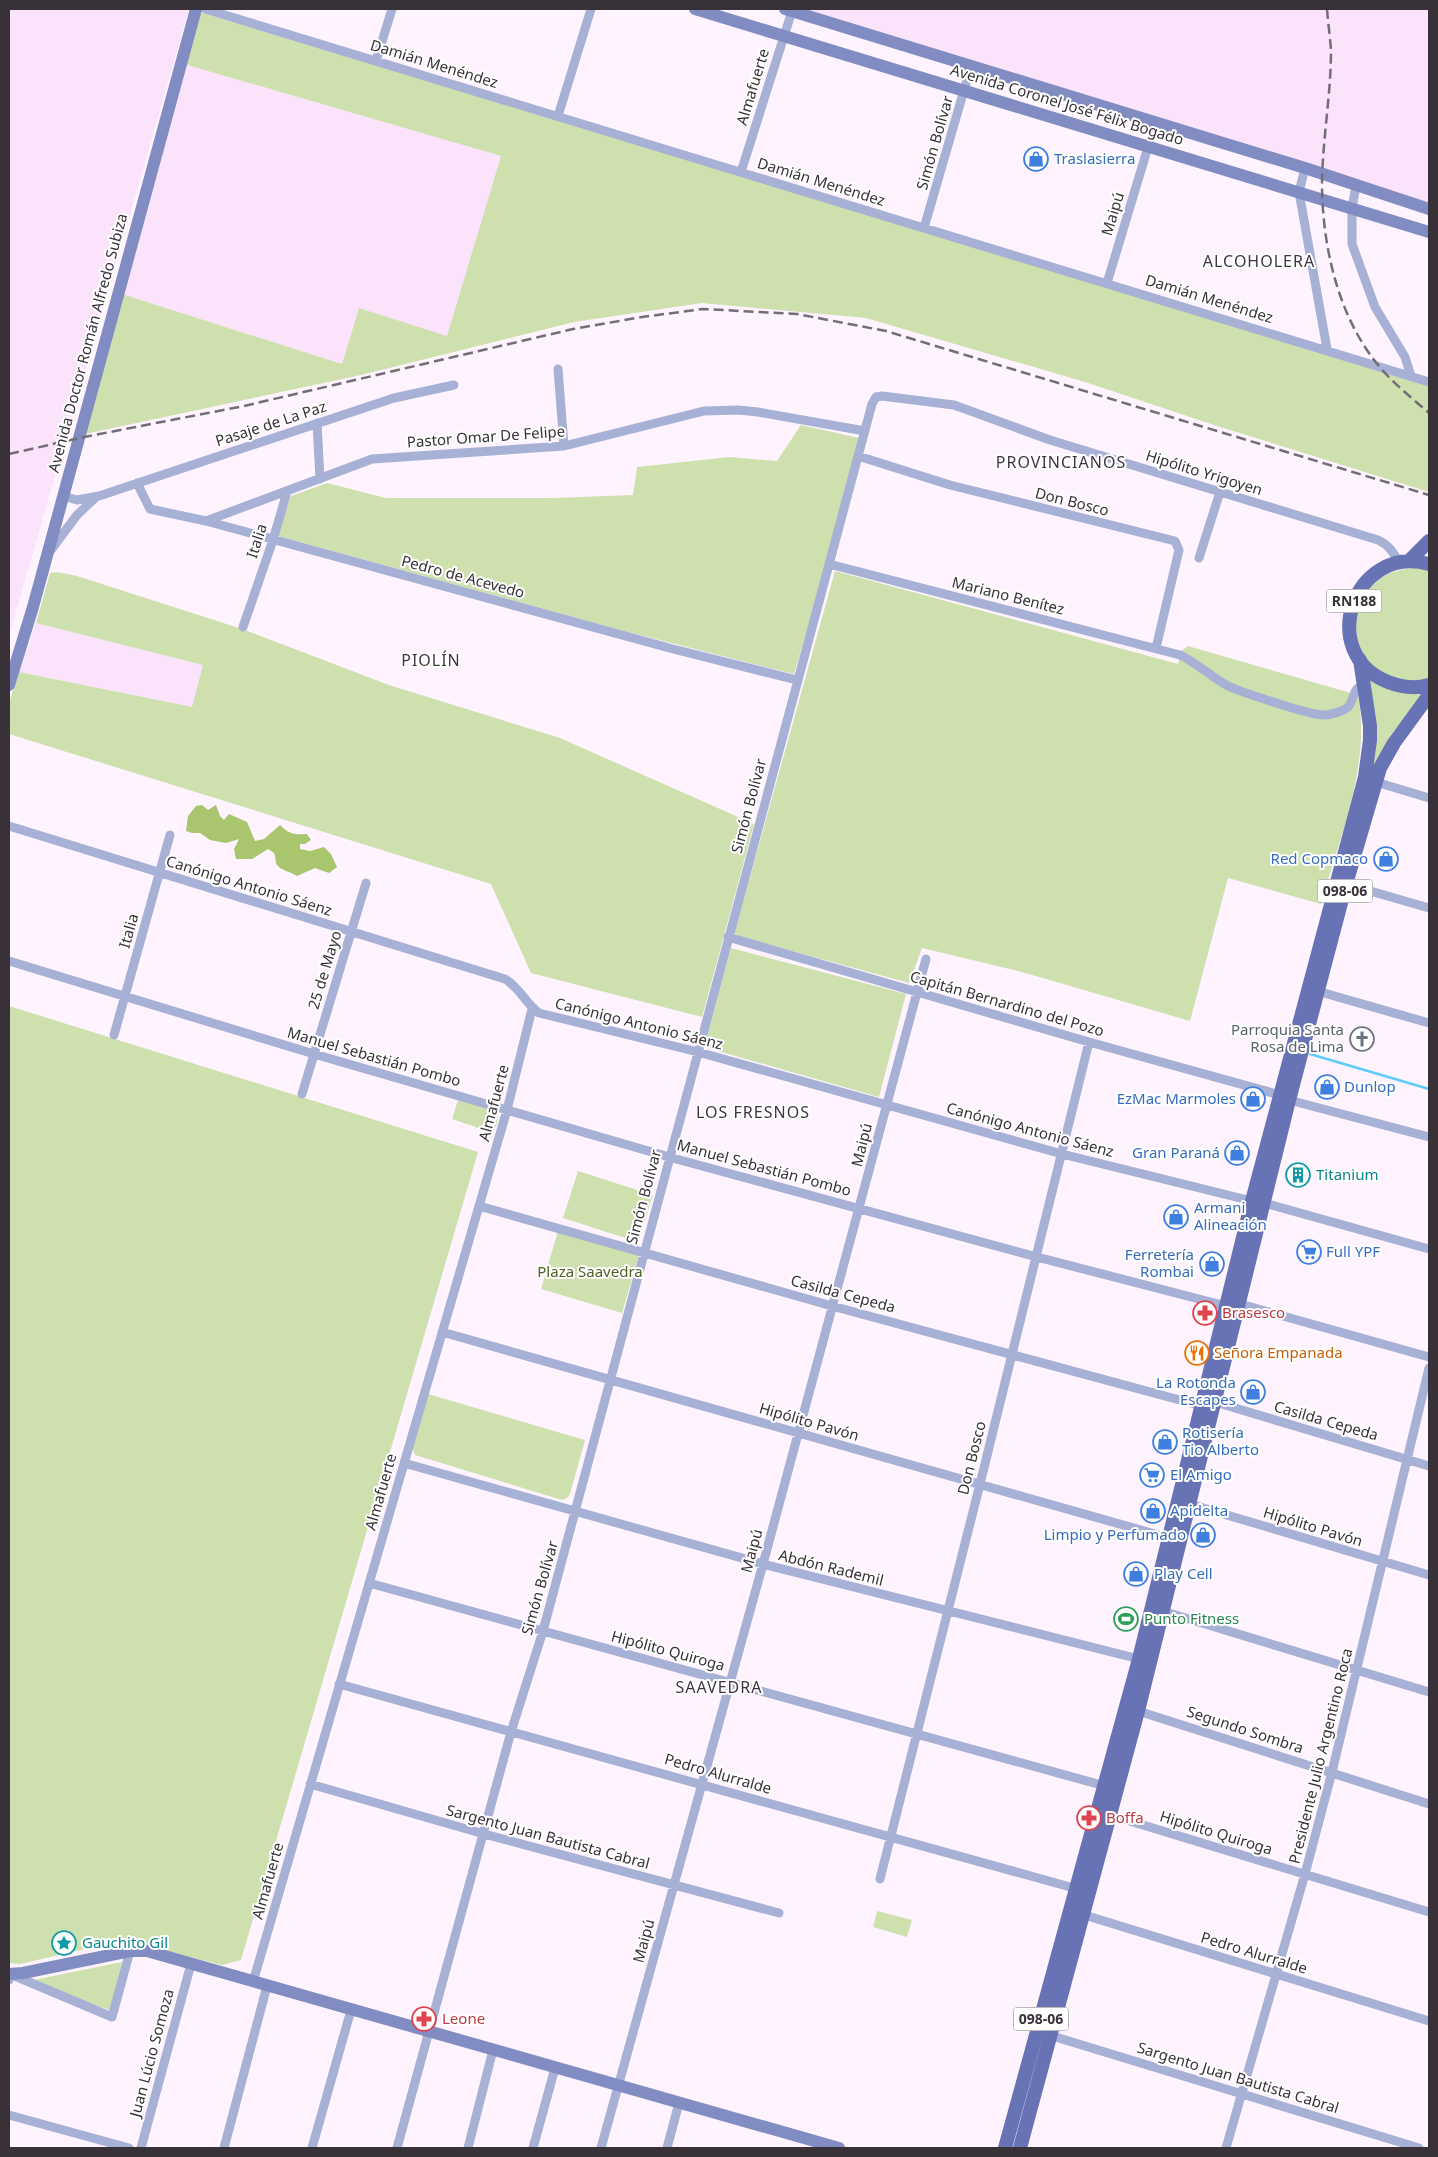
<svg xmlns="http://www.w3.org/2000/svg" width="1438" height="2157" font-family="'Noto Sans',sans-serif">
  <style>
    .built { fill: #fce3fc }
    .green { fill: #cee0ad }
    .forest { fill: #a9c56d }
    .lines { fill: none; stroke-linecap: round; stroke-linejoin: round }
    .stream { stroke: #5ecbf8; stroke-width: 2.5 }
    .street { stroke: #a7b0d5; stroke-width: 9 }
    .secondary { stroke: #818dc2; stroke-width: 12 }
    .primary { stroke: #6773b4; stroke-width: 14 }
    .rail { stroke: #756d75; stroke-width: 2.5; stroke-dasharray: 10 5; stroke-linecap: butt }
    .labels { text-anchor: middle; stroke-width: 4; stroke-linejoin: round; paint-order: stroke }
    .shield { fill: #fff; stroke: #746f74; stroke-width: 1 }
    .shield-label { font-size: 14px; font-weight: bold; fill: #383138 }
    .street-label { font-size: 15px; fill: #383138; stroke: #fff }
    .shop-label { font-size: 15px; fill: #366cbe; stroke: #fff; text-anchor: start }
    .worship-label { font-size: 15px; fill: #5b616d; stroke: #fff; text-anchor: end }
    .culture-label { font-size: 15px; fill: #0d838f; stroke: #fff; text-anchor: start }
    .park-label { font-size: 15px; fill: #4e6022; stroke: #fff }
    .health-label { font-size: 15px; fill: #be3a42; stroke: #fff; text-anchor: start }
    .food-label { font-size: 15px; fill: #c56008; stroke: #fff; text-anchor: start }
    .leisure-label { font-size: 15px; fill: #27864d; stroke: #fff; text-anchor: start }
    .neighbourhood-label { font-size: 16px; letter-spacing: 1px; fill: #413341; stroke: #fff }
  </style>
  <rect width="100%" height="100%" fill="#fef3fe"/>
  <path class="built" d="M9 9H189L9 636Z
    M785 9H1429V209Z
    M184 64 501 156 447 337 359 308 342 364 122 294Z
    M36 623 204 665 192 708 19 672Z"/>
  <path class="green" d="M199 12 1429 385V492L1217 426 1085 382 866 318 702 303 574 322 361 375 85 434 122 294 342 364 359 308 447 336 501 156 184 64Z
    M801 425 859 438 826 564 794 674 628 632 278 536 291 496 327 483 386 498H555L633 495 637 467 730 457 777 461Z
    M1415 568 1429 571V679C1350 703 1320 574 1415 568Z
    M835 571 1178 664 1181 651 1188 646 1358 695C1371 765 1340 836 1321 904L1228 878 1190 1021 1022 972 922 948 909 983 734 935Z
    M57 572 77 576 242 629 389 685 560 738 754 824 702 1017 531 973 491 884 9 734V703L19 672 192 707 203 665 36 623 50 573Z
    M1367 677 1429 689 1392 733 1373 768Z
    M731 948 906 994 879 1097 704 1047Z
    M9 1006 478 1152 241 1960 222 1965 124 1940 20 1964 9 1963Z
    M458 1100 493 1109C501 1117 497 1123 493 1133L452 1119Z
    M578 1171 653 1195 638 1242 563 1218Z
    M558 1231 639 1255 622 1313 541 1289Z
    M428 1394 585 1440 570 1494 567 1498 562 1500 415 1455 412 1448Z
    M877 1911 912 1920 907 1937 873 1927Z
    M122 1962 110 2010 24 1982Z"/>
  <path class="forest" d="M202 805 208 810 216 805 220 816 224 820 229 814 247 822 255 841 264 839 280 825C289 834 294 835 307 834L311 840 305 844H300V849L310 851 324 847 331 854 337 867 329 873 315 868 297 876C291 872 280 870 277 865 275 862 276 857 274 853L268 849 252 859H236L234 849 239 839 226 843 210 840 200 833H192L186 831 188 816 196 806Z"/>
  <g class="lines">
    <path class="stream" d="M1310 1054 1429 1089"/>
    <path class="street" d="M205 9 1429 382
      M376 61 392 9
      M558 116 591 9
      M1305 168 1299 192 1327 349
      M741 172 792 11
      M1356 186 1352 208V244L1375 307 1405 357 1411 376
      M924 228 971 66
      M1107 283 1155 124
      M558 369 564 446
      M317 423 320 479
      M858 456 950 485 1175 541 1179 550 1156 648
      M137 483 150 509 206 521 673 649 797 680
      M63 496 77 500 99 496 394 398 454 385
      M206 521 372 459 564 446 704 411 738 410 758 412 865 431
      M51 550 77 515 94 499
      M1199 558 1220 492
      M829 564 1180 655C1197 663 1211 677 1228 686 1241 692 1310 715 1323 715 1330 715 1342 712 1348 707 1354 701 1352 693 1358 688H1364
      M243 627 273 540 287 492
      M1376 782 1429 798
      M9 826 505 979C520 988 526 1004 539 1013L698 1052 1062 1154 1252 1201
      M1346 884 1429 908
      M728 937 1089 1042 1280 1095
      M9 961 314 1054 669 1157 1037 1257 1226 1306 1240 1304 1429 1357
      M1317 991 1429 1023
      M114 1035 170 835
      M302 1094 366 883
      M1289 1100 1429 1137
      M1264 1203 1429 1249
      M479 1206 832 1306 1202 1406
      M442 1332 1169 1538
      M1215 1402 1429 1466
      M404 1463 763 1564 1139 1659
      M1190 1504 1429 1575
      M369 1583 1105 1786
      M1159 1610 1429 1692
      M339 1684 1081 1890
      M1138 1711 1429 1804
      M310 1784 484 1834 779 1913
      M1110 1815 1429 1912
      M880 1879 980 1484 1089 1042
      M1078 1913 1429 2021
      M9 1980 10 1974 112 2017 130 1951
      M253 1982 507 1110 532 1009
      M1049 2035 1419 2148
      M9 2115 129 2148
      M141 2148 191 1964
      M224 2148 267 1986
      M312 2148 351 2010
      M397 2148 511 1732 543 1631 872 404 876 397 882 396 954 405 1050 440 1378 540C1389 545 1393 552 1399 563
      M468 2148 493 2050
      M533 2148 555 2068
      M601 2148 763 1564 926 959
      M667 2148 679 2103
      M1226 2148 1305 1874 1332 1772 1429 1368"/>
    <path class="secondary" d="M695 9 1429 232
      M785 9 1305 168 1429 209
      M9 685 33 607 196 9
      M9 1974 23 1973 130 1951H147L839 2148"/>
    <path class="primary" d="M1409 561 1429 541
      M1429 564C1353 543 1316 654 1388 682 1401 687 1416 689 1429 685
      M1005 2148 1139 1659 1252 1201 1365 777 1370 740V726L1360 660
      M1020 2148 1138 1711 1289 1100 1346 884 1380 768 1394 743 1429 695"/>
    <path class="rail" d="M1327 9C1328 22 1330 37 1331 50 1331 96 1322 142 1322 187 1323 252 1340 323 1384 372 1398 387 1414 400 1429 413
      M9 454 84 437 244 406 573 329 642 317 703 309 797 314 886 331 1429 495"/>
  </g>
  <defs>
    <g id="shop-ring" transform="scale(1.25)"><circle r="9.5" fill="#fff" stroke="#3f7fe0" stroke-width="1.5"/><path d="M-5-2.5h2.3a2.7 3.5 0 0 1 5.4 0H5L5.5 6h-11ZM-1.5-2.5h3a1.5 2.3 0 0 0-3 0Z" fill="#3f7fe0"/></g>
    <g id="church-ring" transform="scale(1.25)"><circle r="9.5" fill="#fff" stroke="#6b7280" stroke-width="1.5"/><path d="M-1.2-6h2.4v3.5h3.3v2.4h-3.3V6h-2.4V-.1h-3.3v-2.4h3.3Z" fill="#6b7280"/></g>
    <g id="building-ring" transform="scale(1.25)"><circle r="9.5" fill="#fff" stroke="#0f9aa8" stroke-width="1.5"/><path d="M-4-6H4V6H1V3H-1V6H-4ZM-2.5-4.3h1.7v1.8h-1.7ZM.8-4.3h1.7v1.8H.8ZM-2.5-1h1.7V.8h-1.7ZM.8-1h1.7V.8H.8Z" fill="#0f9aa8"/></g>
    <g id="supermarket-ring" transform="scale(1.25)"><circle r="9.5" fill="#fff" stroke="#3f7fe0" stroke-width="1.5"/><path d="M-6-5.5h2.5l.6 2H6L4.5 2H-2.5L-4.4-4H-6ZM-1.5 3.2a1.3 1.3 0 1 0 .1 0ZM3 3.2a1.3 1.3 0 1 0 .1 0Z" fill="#3f7fe0"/></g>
    <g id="pharmacy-ring" transform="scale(1.25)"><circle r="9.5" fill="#fff" stroke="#e0444e" stroke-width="1.5"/><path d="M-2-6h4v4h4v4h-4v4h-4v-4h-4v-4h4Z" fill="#e0444e"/></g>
    <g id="restaurant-ring" transform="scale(1.25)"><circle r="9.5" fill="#fff" stroke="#e8710a" stroke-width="1.5"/><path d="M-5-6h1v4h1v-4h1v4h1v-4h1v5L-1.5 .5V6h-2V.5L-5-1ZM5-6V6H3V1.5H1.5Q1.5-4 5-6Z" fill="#e8710a"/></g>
    <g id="stadium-ring" transform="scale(1.25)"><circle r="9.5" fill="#fff" stroke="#2e9e5b" stroke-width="1.5"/><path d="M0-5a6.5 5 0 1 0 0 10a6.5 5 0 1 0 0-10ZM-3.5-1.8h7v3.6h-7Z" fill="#2e9e5b"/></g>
    <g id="sight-ring" transform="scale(1.25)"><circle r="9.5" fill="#fff" stroke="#0f9aa8" stroke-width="1.5"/><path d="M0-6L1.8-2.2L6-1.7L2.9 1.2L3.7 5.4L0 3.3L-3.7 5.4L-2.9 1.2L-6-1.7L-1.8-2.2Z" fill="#0f9aa8"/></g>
  </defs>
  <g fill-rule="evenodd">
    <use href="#shop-ring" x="1036" y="159"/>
    <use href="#shop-ring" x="1386" y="859"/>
    <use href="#church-ring" x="1362" y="1039"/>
    <use href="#shop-ring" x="1327" y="1087"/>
    <use href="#shop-ring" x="1253" y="1099"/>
    <use href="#shop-ring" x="1237" y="1153"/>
    <use href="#building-ring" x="1298" y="1175"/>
    <use href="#shop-ring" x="1176" y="1217"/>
    <use href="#supermarket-ring" x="1309" y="1252"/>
    <use href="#shop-ring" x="1212" y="1264"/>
    <use href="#pharmacy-ring" x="1205" y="1313"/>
    <use href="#restaurant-ring" x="1197" y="1353"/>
    <use href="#shop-ring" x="1253" y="1392"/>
    <use href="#shop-ring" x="1165" y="1442"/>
    <use href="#supermarket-ring" x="1152" y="1475"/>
    <use href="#shop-ring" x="1153" y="1511"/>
    <use href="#shop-ring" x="1203" y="1535"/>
    <use href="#shop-ring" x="1136" y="1574"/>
    <use href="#stadium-ring" x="1126" y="1619"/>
    <use href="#pharmacy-ring" x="1089" y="1818"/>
    <use href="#sight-ring" x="64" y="1943"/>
    <use href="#pharmacy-ring" x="424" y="2019"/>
  </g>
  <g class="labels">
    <g class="shield">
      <rect x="1326.5" y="589.5" width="55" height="23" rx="4"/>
      <rect x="1317.5" y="879.5" width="55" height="23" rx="4"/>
      <rect x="1013.5" y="2007.5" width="55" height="23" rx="4"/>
    </g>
    <g class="shield-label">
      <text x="1354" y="606">RN188</text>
      <text x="1345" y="896">098-06</text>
      <text x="1041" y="2024">098-06</text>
    </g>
    <g class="street-label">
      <text transform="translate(434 64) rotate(17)" y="5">Damián Menéndez</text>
      <text transform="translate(753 87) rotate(-73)" y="5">Almafuerte</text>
      <text transform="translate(1067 105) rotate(17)" y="5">Avenida Coronel José Félix Bogado</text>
      <text transform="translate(935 143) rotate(-74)" y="5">Simón Bolívar</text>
      <text transform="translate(821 182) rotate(17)" y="5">Damián Menéndez</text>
      <text transform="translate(1113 214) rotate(-73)" y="5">Maipú</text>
      <text transform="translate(1209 299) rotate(17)" y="5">Damián Menéndez</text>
      <text transform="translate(88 343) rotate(-75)" y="5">Avenida Doctor Román Alfredo Subiza</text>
      <text transform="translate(271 424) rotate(-18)" y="5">Pasaje de La Paz</text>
      <text transform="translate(486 437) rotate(-4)" y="5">Pastor Omar De Felipe</text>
      <text transform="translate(1204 473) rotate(17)" y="5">Hipólito Yrigoyen</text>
      <text transform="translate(1072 502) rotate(14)" y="5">Don Bosco</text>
      <text transform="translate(257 541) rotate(-72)" y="5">Italia</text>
      <text transform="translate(463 577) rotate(15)" y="5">Pedro de Acevedo</text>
      <text transform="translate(1008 596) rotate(14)" y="5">Mariano Benítez</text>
      <text transform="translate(749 806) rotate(-75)" y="5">Simón Bolívar</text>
      <text transform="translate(249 886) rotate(17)" y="5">Canónigo Antonio Sáenz</text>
      <text transform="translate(129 931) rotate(-74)" y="5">Italia</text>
      <text transform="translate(325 970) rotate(-73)" y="5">25 de Mayo</text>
      <text transform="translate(1007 1004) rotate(16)" y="5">Capitán Bernardino del Pozo</text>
      <text transform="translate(639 1024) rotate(14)" y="5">Canónigo Antonio Sáenz</text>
      <text transform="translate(374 1057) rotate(16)" y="5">Manuel Sebastián Pombo</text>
      <text transform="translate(494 1103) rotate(-75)" y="5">Almafuerte</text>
      <text transform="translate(1030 1130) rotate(15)" y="5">Canónigo Antonio Sáenz</text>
      <text transform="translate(862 1145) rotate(-76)" y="5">Maipú</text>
      <text transform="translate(764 1168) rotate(15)" y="5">Manuel Sebastián Pombo</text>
      <text transform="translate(644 1197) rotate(-75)" y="5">Simón Bolívar</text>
      <text transform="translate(843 1294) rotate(15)" y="5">Casilda Cepeda</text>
      <text transform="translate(1326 1421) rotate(16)" y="5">Casilda Cepeda</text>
      <text transform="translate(809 1422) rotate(16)" y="5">Hipólito Pavón</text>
      <text transform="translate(972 1458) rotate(-76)" y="5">Don Bosco</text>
      <text transform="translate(381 1492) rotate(-74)" y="5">Almafuerte</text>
      <text transform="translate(1313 1527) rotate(17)" y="5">Hipólito Pavón</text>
      <text transform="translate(752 1551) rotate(-75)" y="5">Maipú</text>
      <text transform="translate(831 1568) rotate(14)" y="5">Abdón Rademil</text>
      <text transform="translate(540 1588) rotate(-74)" y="5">Simón Bolívar</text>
      <text transform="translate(668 1651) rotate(15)" y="5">Hipólito Quiroga</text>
      <text transform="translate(1245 1730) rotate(18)" y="5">Segundo Sombra</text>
      <text transform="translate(1321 1756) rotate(-76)" y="5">Presidente Julio Argentino Roca</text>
      <text transform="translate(718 1774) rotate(16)" y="5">Pedro Alurralde</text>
      <text transform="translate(1216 1833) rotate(17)" y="5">Hipólito Quiroga</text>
      <text transform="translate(548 1837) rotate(15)" y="5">Sargento Juan Bautista Cabral</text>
      <text transform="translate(268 1881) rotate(-74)" y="5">Almafuerte</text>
      <text transform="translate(644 1941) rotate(-75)" y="5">Maipú</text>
      <text transform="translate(1254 1953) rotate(17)" y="5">Pedro Alurralde</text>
      <text transform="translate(152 2053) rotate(-75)" y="5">Juan Lúcio Somoza</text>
      <text transform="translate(1238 2078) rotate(17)" y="5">Sargento Juan Bautista Cabral</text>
    </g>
    <g class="shop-label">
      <text x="1054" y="164">Traslasierra</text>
      <text x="1368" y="864" text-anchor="end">Red Copmaco</text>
      <text x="1344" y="1092">Dunlop</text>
      <text x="1236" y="1104" text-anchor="end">EzMac Marmoles</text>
      <text x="1220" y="1158" text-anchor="end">Gran Paraná</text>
      <text x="1194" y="1213">Armani<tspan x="1194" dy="17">Alineación</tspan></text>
      <text x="1326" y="1257">Full YPF</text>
      <text x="1194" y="1260" text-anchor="end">Ferretería<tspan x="1194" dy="17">Rombai</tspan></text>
      <text x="1236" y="1388" text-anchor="end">La Rotonda<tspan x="1236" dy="17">Escapes</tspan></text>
      <text x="1182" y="1438">Rotisería<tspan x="1182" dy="17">Tio Alberto</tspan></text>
      <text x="1170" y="1480">El Amigo</text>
      <text x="1170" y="1516">Apidelta</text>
      <text x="1186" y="1540" text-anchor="end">Limpio y Perfumado</text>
      <text x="1154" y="1579">Play Cell</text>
    </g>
    <g class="worship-label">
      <text x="1344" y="1035">Parroquia Santa<tspan x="1344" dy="17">Rosa de Lima</tspan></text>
    </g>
    <g class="culture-label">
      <text x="1316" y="1180">Titanium</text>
      <text x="82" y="1948">Gauchito Gil</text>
    </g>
    <g class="park-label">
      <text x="590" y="1277">Plaza Saavedra</text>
    </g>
    <g class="health-label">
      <text x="1222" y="1318">Brasesco</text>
      <text x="1106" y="1823">Boffa</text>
      <text x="442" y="2024">Leone</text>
    </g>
    <g class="food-label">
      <text x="1214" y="1358">Señora Empanada</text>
    </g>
    <g class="leisure-label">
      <text x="1144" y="1624">Punto Fitness</text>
    </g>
    <g class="neighbourhood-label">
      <text x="1259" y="267">ALCOHOLERA</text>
      <text x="1061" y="468">PROVINCIANOS</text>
      <text x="431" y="666">PIOLÍN</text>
      <text x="753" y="1118">LOS FRESNOS</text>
      <text x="719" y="1693">SAAVEDRA</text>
    </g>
  </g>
  <rect width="1438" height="2157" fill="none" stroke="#383138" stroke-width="20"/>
</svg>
